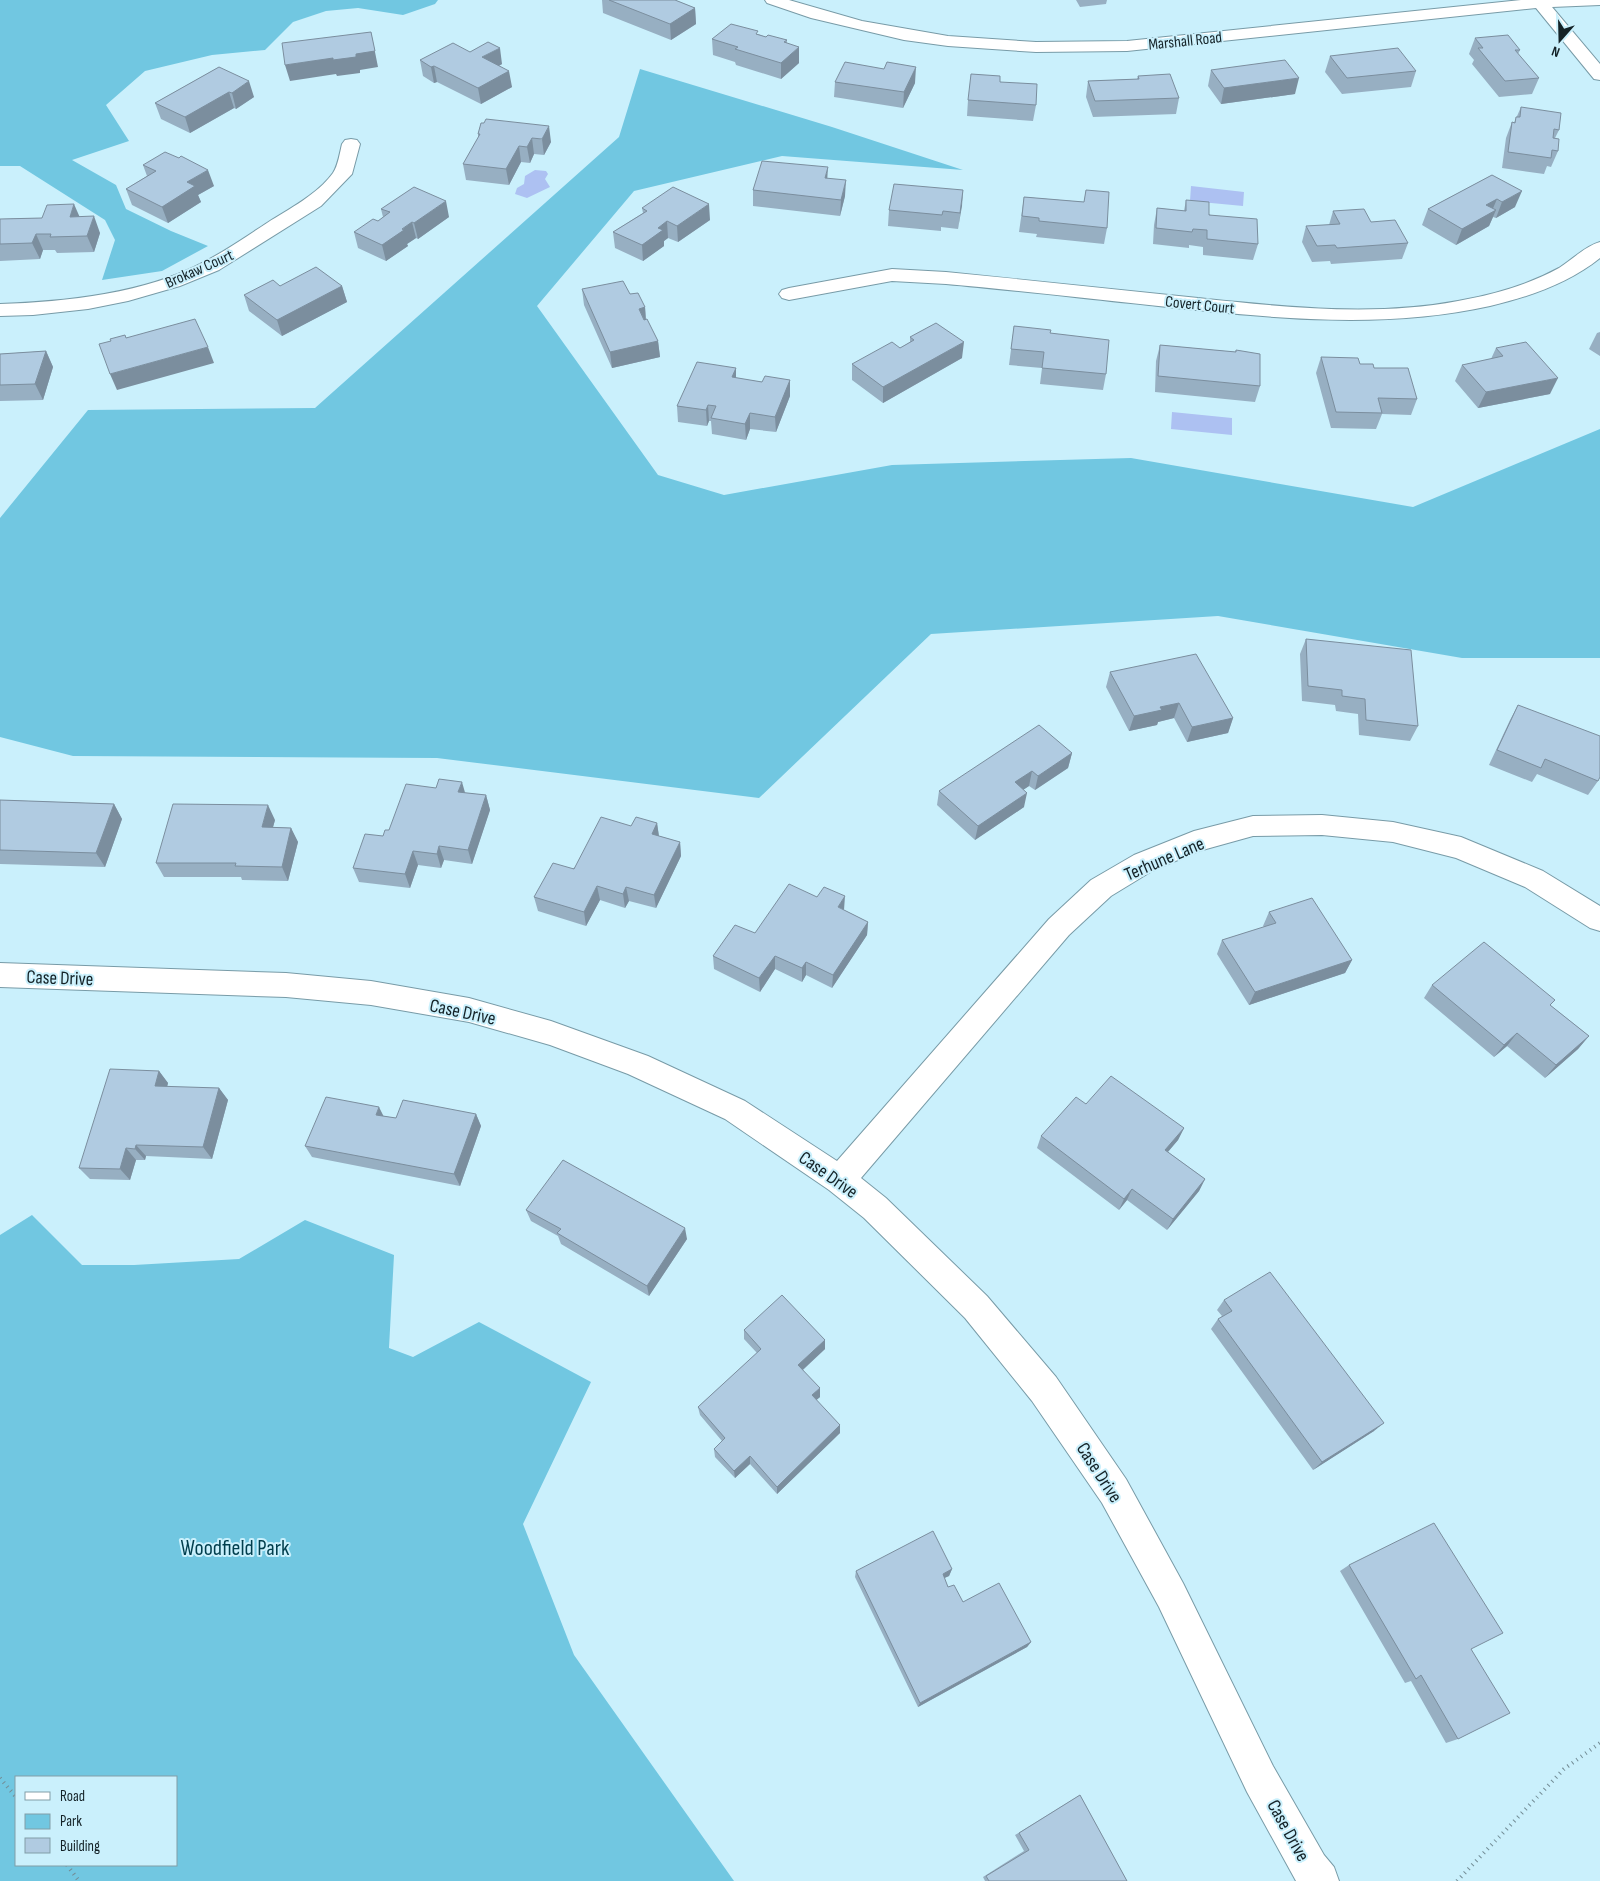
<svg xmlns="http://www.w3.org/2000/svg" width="1600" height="1881" font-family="'Sofia Sans Condensed',sans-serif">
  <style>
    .green { fill: #71c7e1; fill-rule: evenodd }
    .water { fill: #adc1f2 }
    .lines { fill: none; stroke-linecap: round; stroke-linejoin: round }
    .street-casing { stroke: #789ba7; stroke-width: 2 }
    .path { stroke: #738d96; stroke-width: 4; stroke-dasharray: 1 4.5; stroke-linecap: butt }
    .street { fill: #fff; fill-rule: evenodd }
    .wall { fill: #97afc2 }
    .shaded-wall { fill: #7b8e9e }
    .building { fill: #b0cbe1; stroke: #7b8e9e }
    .labels { text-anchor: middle; stroke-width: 4; stroke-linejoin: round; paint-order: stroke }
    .far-street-label { font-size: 16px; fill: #142227; stroke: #caf0fc }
    .street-label { font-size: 19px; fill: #142227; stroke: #caf0fc }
    .near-park-label { font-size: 22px; fill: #013e4d; stroke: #caf0fc }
  </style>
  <rect width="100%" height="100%" fill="#caf0fc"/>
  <path class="green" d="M0 0H438L435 4 403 15 358 8 326 11 293 22 265 50 212 55 145 71 106 105 129 141 72 160 116 185 126 209 171 231 208 246 162 271 102 280 115 240 105 220 20 166H0Z
    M640 69 832 127 963 170 782 156 634 191 537 306 658 475 724 495 892 465 1131 458 1413 507 1600 429V658H1462L1218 616 931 634 759 798 437 758 73 756 0 737V518L88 410 315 408 619 137Z
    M32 1215 82 1265H134L239 1259 305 1220 394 1255 389 1348 413 1357 479 1322 591 1382 523 1524 574 1655 734 1881H0V1235ZM16 1777H176V1865H16Z"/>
  <path class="water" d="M535 170 546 171 548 174 545 179 550 187 527 198 515 194 517 188 524 184 525 176Z
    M1191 186 1244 192 1243 206 1190 201Z
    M1172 412 1232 418V435L1171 429Z"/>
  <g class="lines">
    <g class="street-casing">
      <path id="street" d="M765 0H789L862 21 948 36 1036 42 1127 41 1521 0H1600V5L1552 7 1600 64V80L1594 79 1536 8 1127 51 1036 52 948 46 904 40 811 18 767 3Z
        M351 139 357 140 360 144 352 174 321 206 219 270 180 286 128 301 88 309 33 315 0 316V304C66 302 148 293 206 261 227 250 247 236 267 223 289 209 318 194 333 173 338 166 340 152 342 144L345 140Z
        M1600 242V258C1569 283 1529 297 1490 306 1377 331 1263 317 1149 305 1081 298 1014 290 946 284L892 281 789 300 782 298 779 294 782 290 789 288 892 269 946 272C1030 280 1114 289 1198 298 1284 307 1373 317 1458 301 1493 295 1528 285 1559 268 1572 260 1585 246 1600 242Z
        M1322 815 1393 822 1461 837 1543 871 1600 906V931L1590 928 1525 887 1456 858 1393 842 1322 835 1253 836 1199 851 1152 871 1111 896 1069 935 861 1178 886 1198 987 1296 1056 1377 1126 1479 1183 1583 1273 1766 1324 1855 1334 1867 1339 1881H1296L1247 1792 1159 1607 1102 1503 1032 1401 965 1318 864 1218 829 1190 725 1119 628 1074 550 1045 469 1022 371 1005 286 997 0 987V963L286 973 371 981 469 998 551 1021 648 1056 745 1101 837 1161 1049 919 1091 880 1134 855 1194 831 1253 816Z"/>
    </g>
    <path class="path" d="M0 1778 16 1797
      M67 1865 79 1881
      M1457 1881 1564 1769 1600 1743"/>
    <use href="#street" class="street"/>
  </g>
  <path class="wall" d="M602 0H675L695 8 696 24 671 40 603 13Z
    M1076 0H1107L1106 4 1080 7Z
    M758 34 766 37 787 40V43L799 63 781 79 736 65 735 62 713 55 712 39Z
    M1475 38 1520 50 1518 54 1539 78 1532 94 1499 97 1472 64 1474 60 1469 54Z
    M470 52 502 64 499 66 512 87 481 104 437 82 434 83 423 76 420 60Z
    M1330 56 1416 71 1411 87 1342 94 1325 72Z
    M219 67 254 97 236 109 234 108 190 133 161 119 155 103Z
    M1211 70 1295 94 1221 104 1208 86Z
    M1138 76 1179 98 1176 114 1093 117 1086 97 1088 81 1137 79Z
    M835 82 915 83 903 108 834 97Z
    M1000 82 1036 105 1033 121 967 116 968 100Z
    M1521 107 1559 130 1555 138 1558 151 1551 167 1547 166 1544 174 1502 168 1506 138 1512 122 1514 123Z
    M481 123 551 142 544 155 534 154 530 163 521 162 509 185 466 180 463 164 478 138V134Z
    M143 165 214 186 198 195 201 202 168 223 132 205 126 189 147 176Z
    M1492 175 1515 207 1496 218 1493 217 1489 226 1456 245 1422 225 1428 209Z
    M827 178 845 196 840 216 753 206V190Z
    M963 190 958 229 941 227V231L888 226 889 210Z
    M1086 190 1107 228 1104 244 1036 237 1037 234 1019 232 1024 197 1084 202Z
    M1186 200 1258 244 1253 260 1203 255V247L1189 245V248L1153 244 1154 225 1157 208 1184 211Z
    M642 208 710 220 678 242 668 238 664 241V246L643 261 615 248 613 232 643 213Z
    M381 209 449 217 418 239 416 238 407 244 408 246 386 261 358 248 354 232 378 221 383 217Z
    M1333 211 1371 222 1408 243 1402 259 1331 264 1330 261 1312 262 1302 242 1306 226 1329 225Z
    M80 217 100 233 94 252 57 253 55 250H43L40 259 0 261V219Z
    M280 286H342L347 302 282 336 249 311 244 295Z
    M582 289 630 294 645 307 646 320 658 341 660 357 612 368 584 305Z
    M1014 326 1050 333 1106 374 1103 390 1040 384 1042 368 1009 365Z
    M1600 332V356L1589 349 1597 333Z
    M910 337 962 358 883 403 852 380V364L900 348 910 342Z
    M1160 345 1235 352 1236 350 1260 386 1255 402 1155 392 1156 361Z
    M1496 348 1550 394 1478 408 1455 381 1462 365 1491 359Z
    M46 351 53 367 43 400 0 401V354Z
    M1321 357 1360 364 1374 368 1417 399 1411 415 1382 414 1376 429 1331 428 1316 373Z
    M736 368V378L762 382 790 380V396L776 432 750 429 746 440 712 434 711 421H709L707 426 678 422 677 406Z
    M1306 639 1418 726 1410 741 1359 735 1358 714 1336 711 1335 705 1302 701 1300 654Z
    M1110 672 1233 718 1228 733 1187 742 1174 718 1158 722 1157 725 1129 731 1106 687Z
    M1518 705 1598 781 1588 795 1537 774 1532 782 1489 765 1510 720Z
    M1072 753 1068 768 1035 790 1029 786 1023 790 1024 807 975 840 937 805 939 791Z
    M465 793 486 795 490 810 472 864 444 860 441 868 418 865 410 888 359 882 353 868 389 830Z
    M0 800 114 804 122 819 105 867 0 864Z
    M275 820 273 827 291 828 298 842 288 881 242 880 241 877H164L156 863Z
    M657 823 659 836 680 842 681 856 656 908 629 901 625 908 600 900 586 926 538 911 534 897 631 826Z
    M844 910 868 922 867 935 832 988 806 975 802 982 775 969 760 992 714 969 713 956 755 933Z
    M1269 912 1352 960 1345 973 1249 1005 1217 954 1222 940 1264 927 1263 926Z
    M1432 985 1555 1000 1550 1005 1589 1036 1578 1049 1545 1078 1507 1046 1494 1057 1424 998Z
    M159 1071 168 1083 167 1087 219 1088 228 1100 212 1159 146 1156 145 1160H136L130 1180 90 1179 79 1168Z
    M476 1114 481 1126 460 1186 312 1157 305 1146 383 1116 396 1118Z
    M1184 1128 1178 1140 1168 1152 1205 1179 1199 1191 1167 1230 1127 1200 1119 1210 1037 1148 1041 1136Z
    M526 1210 687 1239 649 1296 561 1244 558 1236 531 1221Z
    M1224 1300 1374 1431 1313 1470 1211 1329 1218 1319 1222 1316 1217 1310Z
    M744 1330 825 1340V1349L803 1370 820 1397 816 1400 840 1433 777 1494 750 1464 735 1478 715 1457 714 1449 722 1441 700 1415 698 1407 757 1353 744 1339Z
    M1349 1565 1471 1649 1458 1739 1446 1743 1411 1681 1405 1683 1340 1571Z
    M952 1569 949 1576 944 1578 948 1587 963 1602 1031 1642 1027 1647 918 1707 855 1577 856 1571Z
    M1080 1795 1127 1881H985L983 1877 1024 1851 1015 1835Z"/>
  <path class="shaded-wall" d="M695 8 696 24 671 40 670 24Z
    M371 32 378 67 360 70V73L337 76 336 74 290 81 285 65 356 54Z
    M799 47V63L781 79V63Z
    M500 48 502 64 485 73 482 57Z
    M434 66 437 82 434 83 431 67Z
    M916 67 915 83 903 108 904 92Z
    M509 71 512 87 481 104 478 88Z
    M1299 78 1295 94 1221 104 1224 88Z
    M249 81 254 97 236 109 232 93Z
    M229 92 234 108 190 133 185 117Z
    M549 126 551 142 544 155 542 139Z
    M532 138 534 154 530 163 527 147Z
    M519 146 521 162 509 185 506 169Z
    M828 167 827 183 825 178Z
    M208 170 214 186 198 195 201 202 168 223 162 207 187 182Z
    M846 180 845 196 840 216 841 200Z
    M963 190 962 206 958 229 960 213Z
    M1522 191 1515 207 1496 218 1502 202Z
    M1497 199 1491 213 1496 210 1489 226 1456 245 1462 229 1486 205Z
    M446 201 449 217 418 239 414 223Z
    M74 204 81 220 70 217Z
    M709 204 710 220 678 242 677 226Z
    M94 216 100 233 94 252 87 236Z
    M667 221 668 238 664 241V246L643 261 642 245 658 228Z
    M412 222 416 238 407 244 408 246 386 261 382 245Z
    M36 234 43 250 40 259 32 243Z
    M342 286 347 302 282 336 277 320Z
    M645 307 646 323 639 309Z
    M658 341 660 357 612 368 610 352Z
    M964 342 962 358 883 403V387Z
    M208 347 214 363 117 390 110 374Z
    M46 351 53 367 43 400 35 384Z
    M736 368V384L732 377Z
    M1558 378 1550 394 1478 408 1486 392Z
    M790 380V396L776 432 775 417Z
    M708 405 709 421 707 426 706 410Z
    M750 413V429L746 440 745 424Z
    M1179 703 1174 718 1158 722 1157 725 1129 731 1134 716 1160 707Z
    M1233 718 1228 733 1187 742 1192 727Z
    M1072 753 1068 768 1035 790 1038 776Z
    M1032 771 1029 786 1012 797 1015 782Z
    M462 782 466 796 458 792Z
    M1027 793 1024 807 975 840 978 826Z
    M486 795 490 810 472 864 468 850Z
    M114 804 122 819 105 867 96 853Z
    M268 805 275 820 269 841 262 827Z
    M657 823 659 837 652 834Z
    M291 828 298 842 288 881 282 867Z
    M680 842 681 856 656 908 654 895Z
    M439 846 444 860 441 868 437 854Z
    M413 851 418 865 410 888 405 874Z
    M597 886 600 900 586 926 584 912Z
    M626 887 629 901 625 908 623 894Z
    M845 896 844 910 838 907Z
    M868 922 867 935 832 988 833 975Z
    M775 956V969L760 992 759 978Z
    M1352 960 1345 973 1249 1005 1255 992Z
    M806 962V975L802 982V968Z
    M1517 1033 1507 1046 1494 1057 1504 1045Z
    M1589 1036 1578 1049 1545 1078 1556 1065Z
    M159 1071 168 1083 164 1098 155 1086Z
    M219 1088 228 1100 212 1159 203 1147Z
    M379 1107 385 1119 376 1115Z
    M476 1114 481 1126 460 1186 454 1174Z
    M1184 1128 1178 1140 1160 1161 1165 1150Z
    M136 1145 146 1156 145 1160 135 1149Z
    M126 1148 136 1160 130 1180 120 1169Z
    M1205 1179 1199 1191 1167 1230 1173 1219Z
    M1132 1189 1127 1200 1119 1210 1124 1199Z
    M685 1228 687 1239 649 1296 647 1286Z
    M825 1340V1349L798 1374V1365Z
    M820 1388V1397L812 1404V1395Z
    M1384 1423 1374 1431 1313 1470 1322 1462Z
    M840 1425V1433L777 1494V1487Z
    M750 1456V1464L735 1478 734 1471Z
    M952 1569 949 1576 940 1580 943 1574Z
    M1031 1642 1027 1647 918 1707 920 1703Z"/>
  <path class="building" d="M609 0H675L695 8 670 24Z
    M731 24 758 31 756 34 766 37 768 35 787 40 784 42 799 47 781 63 735 49 738 47 712 39Z
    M371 32 375 51 356 54V57L333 60V58L285 65 282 43Z
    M1508 35 1520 50H1515L1539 78 1505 81 1478 48H1483L1475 38Z
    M488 42 500 48 482 57 509 71 478 88 434 66 431 67 420 60 453 43 470 52Z
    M1398 48 1416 71 1347 78 1330 56Z
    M1285 60 1299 78 1224 88 1211 70Z
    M845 62 884 69 887 62 916 67 904 92 835 82Z
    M219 67 249 81 232 93 229 92 185 117 155 103Z
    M971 74 1000 76V82L1037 84 1036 105 968 100Z
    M1170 74 1179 98 1095 101 1088 81 1139 79 1138 76Z
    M1521 107 1561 113 1559 130 1554 129 1553 138 1559 139 1558 151 1552 150 1551 158 1508 152 1512 122 1515 123 1516 117H1520Z
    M486 119 549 126 542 139 532 138 527 147 519 146 506 169 463 164 480 134H478L481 123H484Z
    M165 152 179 158 181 156 208 170 187 182 195 186 162 207 126 189 156 171 143 165Z
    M762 161 828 167 825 178 846 180 841 200 753 190Z
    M1492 175 1522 191 1502 202 1497 199 1486 205 1496 210 1462 229 1428 209Z
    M894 184 963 190 960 213 943 211 942 215 889 210Z
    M414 187 446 201 414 223 412 222 402 229 404 230 382 245 354 232 373 219 378 221 390 212 381 209Z
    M673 187 709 204 677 226 667 221 658 228 663 230 642 245 613 232 647 211 642 208Z
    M1086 190 1109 192 1107 228 1039 221V218L1022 216 1024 197 1084 202Z
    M1186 200 1209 202V215L1257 219 1258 244 1207 239V230L1193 229 1192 232 1156 228 1157 208 1186 211Z
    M74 204 70 217 94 216 87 236 50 237 51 234H36L32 243 0 244V219L42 218 47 205Z
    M1364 209 1371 222 1395 220 1408 243 1337 248 1335 245 1317 246 1306 226 1340 224 1333 211Z
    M316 267 342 286 277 320 244 295 273 280 280 286Z
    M623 281 630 294 638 293 645 307 639 309 644 320 647 319 658 341 610 352 582 289Z
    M195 319 208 347 110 374 99 344 111 341 110 339 125 335 126 338Z
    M936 323 964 342 883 387 852 364 892 342 900 348 914 340 910 337Z
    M1014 326 1051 330 1050 333 1109 340 1106 374 1042 368 1044 352 1011 349Z
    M1526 342 1558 378 1486 392 1462 365 1503 356 1496 348Z
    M1160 345 1236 352V350L1260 354V386L1158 376Z
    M46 351 35 384 0 385V354Z
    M1321 357 1358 358 1360 364H1373L1374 368H1408L1417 399 1378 398 1382 413 1336 412Z
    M697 362 736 368 732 377 762 382 765 376 790 380 775 417 750 413 745 424 711 418 716 406 708 405 706 410 677 406Z
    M1306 639 1411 650 1418 726 1366 720 1365 699 1342 696V690L1308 686Z
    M1196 654 1233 718 1192 727 1179 703 1160 707 1162 710 1134 716 1110 672Z
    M1518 705 1600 736V777L1598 781 1545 759 1541 768 1497 750Z
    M1039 725 1072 753 1038 776 1032 771 1015 782 1027 793 978 826 939 791Z
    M439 779 462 782 458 792 486 795 468 850 439 846 437 854 413 851 405 874 353 868 365 834 383 836 385 830H389L406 784 436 788Z
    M0 800 114 804 96 853 0 850Z
    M173 804 268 805 262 827 291 828 282 867 235 866 236 863H156Z
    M601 817 631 826 636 817 657 823 652 834 680 842 654 895 626 887 623 894 597 886 584 912 534 897 553 863 574 869Z
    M789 884 817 897 824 887 845 896 838 907 868 922 833 975 806 962 802 968 775 956 759 978 713 956 735 925 755 933Z
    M1312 898 1352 960 1255 992 1222 940 1276 923 1269 912Z
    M1484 942 1555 1000 1550 1005 1589 1036 1556 1065 1517 1033 1504 1045 1432 985Z
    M110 1069 159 1071 155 1086 219 1088 203 1147 136 1145 135 1149 126 1148 120 1169 79 1168Z
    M1111 1076 1184 1128 1165 1150 1205 1179 1173 1219 1132 1189 1124 1199 1041 1136 1076 1097 1086 1104Z
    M326 1097 379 1107 376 1115 396 1118 403 1100 476 1114 454 1174 305 1146Z
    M563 1160 685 1228 647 1286 557 1233 561 1229 526 1210Z
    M1270 1272 1384 1423 1322 1462 1218 1319 1232 1311 1224 1300Z
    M782 1295 825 1340 798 1365 820 1388 812 1395 840 1425 777 1487 750 1456 734 1471 714 1449 725 1438 698 1407 761 1349 744 1330Z
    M1434 1523 1503 1633 1471 1649 1510 1713 1458 1739 1421 1675 1416 1679 1349 1565Z
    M933 1531 952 1569 943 1574 948 1587 954 1585 963 1602 999 1583 1031 1642 920 1703 856 1571Z
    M1080 1795 1127 1881H989L986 1876 1029 1850 1019 1833Z"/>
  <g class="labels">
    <g class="far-street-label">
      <text transform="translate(1185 40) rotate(-6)" y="6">Marshall Road</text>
      <text transform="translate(199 268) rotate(-24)" y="6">Brokaw Court</text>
      <text transform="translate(1200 304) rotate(6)" y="6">Covert Court</text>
    </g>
    <g class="street-label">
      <text transform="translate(1164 858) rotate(-23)" y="7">Terhune Lane</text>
      <text transform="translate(60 977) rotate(2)" y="7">Case Drive</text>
      <text transform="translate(463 1011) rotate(12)" y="7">Case Drive</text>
      <text transform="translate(829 1174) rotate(35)" y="7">Case Drive</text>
      <text transform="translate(1100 1472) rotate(57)" y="7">Case Drive</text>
      <text transform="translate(1289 1830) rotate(61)" y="7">Case Drive</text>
    </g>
    <g class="near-park-label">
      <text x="235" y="1555">Woodfield Park</text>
    </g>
  </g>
  <rect x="15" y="1776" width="162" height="90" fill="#caf0fc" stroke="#819ea7"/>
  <rect x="25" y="1792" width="25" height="8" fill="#ffffff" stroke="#819ea7"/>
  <text x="60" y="1801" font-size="15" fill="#142227">Road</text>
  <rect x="25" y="1814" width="25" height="15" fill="#71c7e1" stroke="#819ea7"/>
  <text x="60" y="1826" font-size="15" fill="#142227">Park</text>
  <rect x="25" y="1838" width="25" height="15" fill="#b0cbe1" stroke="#819ea7"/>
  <text x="60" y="1851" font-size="15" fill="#142227">Building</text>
  <g transform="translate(1560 40) rotate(200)" stroke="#caf0fc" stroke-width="4" paint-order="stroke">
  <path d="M0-4L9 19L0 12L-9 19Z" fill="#142227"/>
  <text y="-8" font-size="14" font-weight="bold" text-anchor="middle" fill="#142227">N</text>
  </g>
</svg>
